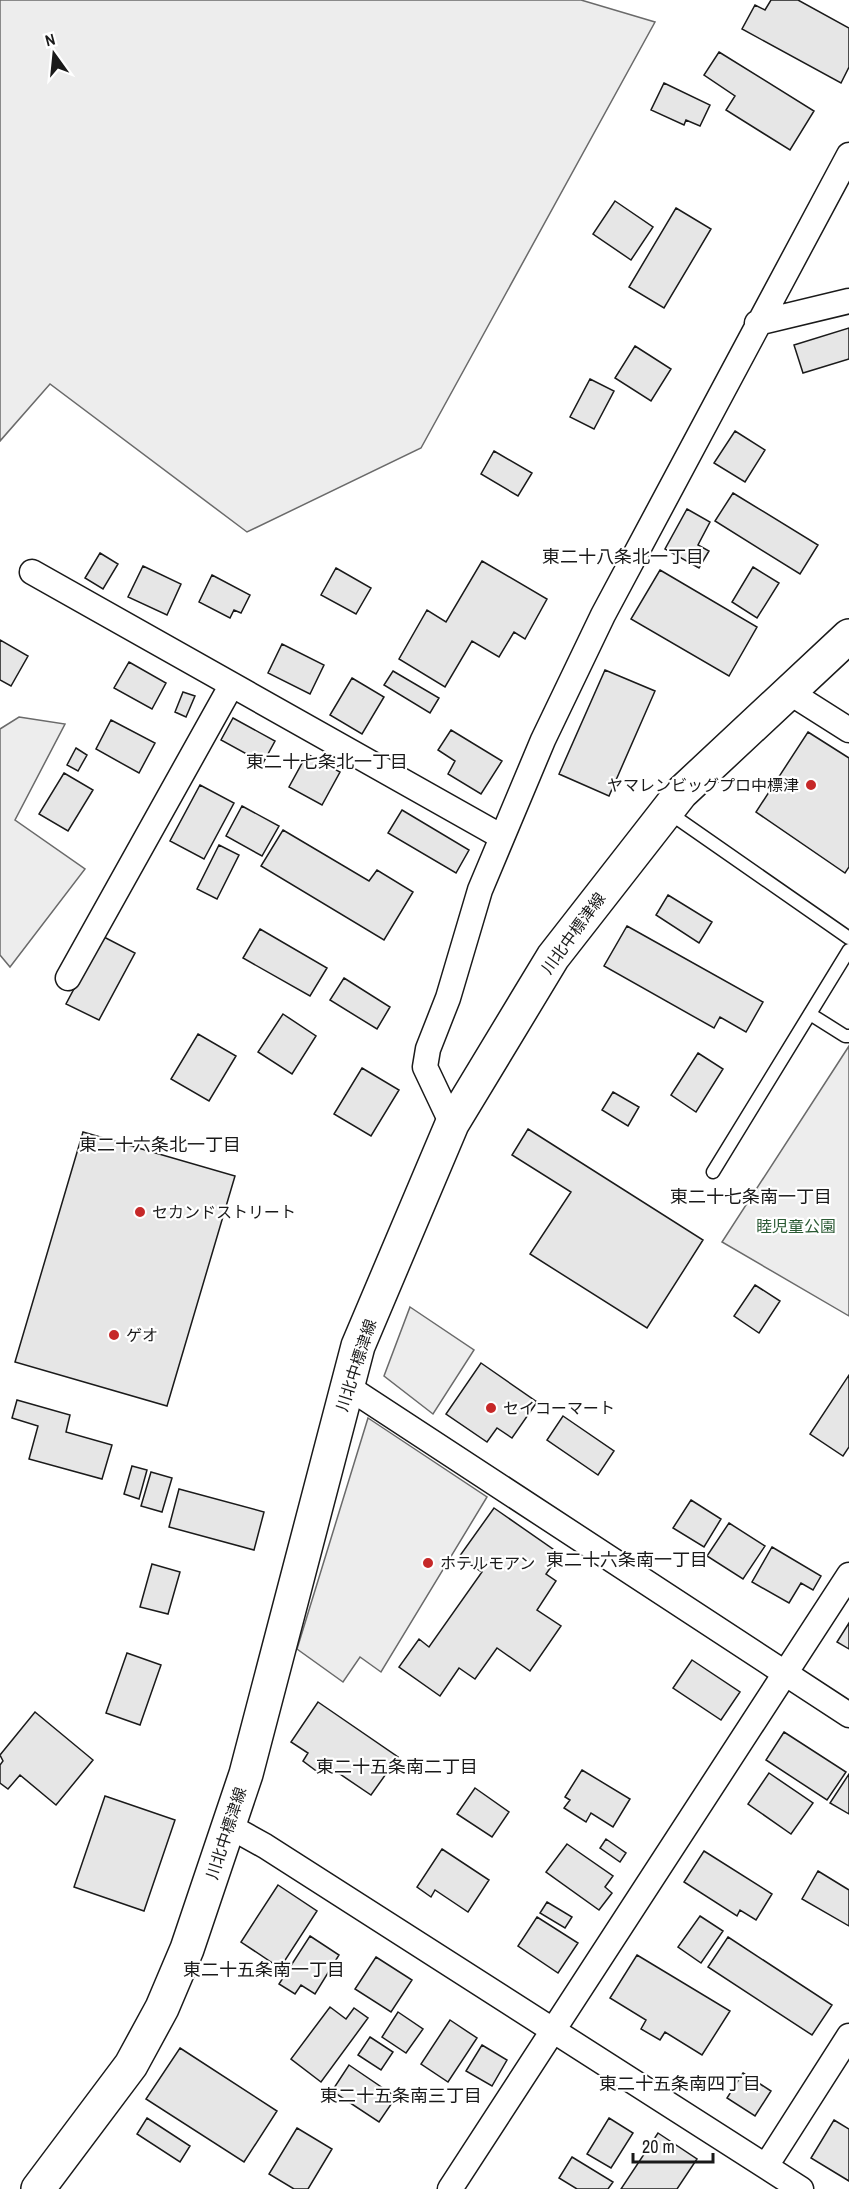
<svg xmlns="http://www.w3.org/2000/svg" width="849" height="2189" font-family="'Archivo Narrow','Noto Sans JP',sans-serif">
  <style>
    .built { fill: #ededed; stroke: #6a6a6a; stroke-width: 1.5 }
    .building { fill: #e6e6e6; stroke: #1a1a1a; stroke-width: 1.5 }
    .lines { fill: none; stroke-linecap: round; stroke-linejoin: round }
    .lane-casing { stroke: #1a1a1a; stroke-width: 15 }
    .street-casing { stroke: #1a1a1a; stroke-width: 27 }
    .secondary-casing { stroke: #1a1a1a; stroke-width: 36 }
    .lane { stroke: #fff; stroke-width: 12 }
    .street { stroke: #fff; stroke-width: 24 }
    .secondary { stroke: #fff; stroke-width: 33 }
    .poi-dot { fill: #c62828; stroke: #fff; stroke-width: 2 }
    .labels { text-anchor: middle; stroke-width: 4.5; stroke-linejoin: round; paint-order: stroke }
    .poi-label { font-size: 16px; fill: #1a1a1a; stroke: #fff; text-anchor: start }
    .street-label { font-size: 16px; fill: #1a1a1a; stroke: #fff }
    .park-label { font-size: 16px; fill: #2b5a34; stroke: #fff }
    .neighbourhood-label { font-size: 18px; fill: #1a1a1a; stroke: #fff }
  </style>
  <rect width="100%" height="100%" fill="#fff"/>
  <path class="built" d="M0 0H581L655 22 421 448 247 532 50 384 0 441Z
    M19 717 65 724 15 820 85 869 10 967 0 955V729Z
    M849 1046V1316L722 1242Z
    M410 1307 474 1350 433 1414 384 1376Z
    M368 1418 487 1497 381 1672 360 1657 343 1682 297 1649Z"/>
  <path class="building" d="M771 0H798L849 28V67L841 83 742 29 755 5 765 10Z
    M719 52 814 111 790 150 726 110 735 96 704 75Z
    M664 83 710 105 700 126 686 120 684 125 651 110Z
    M615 201 653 227 631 260 593 234Z
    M676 208 711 229 664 308 629 287Z
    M849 328V359L803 373 794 345Z
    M635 346 671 369 651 401 615 378Z
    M590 379 614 391 594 429 570 417Z
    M735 431 765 450 745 482 714 463Z
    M494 451 532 473 518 496 481 474Z
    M733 493 818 545 800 574 715 521Z
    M687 509 710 522 698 545 709 551 699 568 665 549Z
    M100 553 118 564 103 589 85 578Z
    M482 561 547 599 525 639 514 632 499 657 472 641 445 687 399 659 427 610 446 622Z
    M143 566 181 584 167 615 128 597Z
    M753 567 779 583 757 618 732 602Z
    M336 568 371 588 356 614 321 595Z
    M660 570 757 627 729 676 631 619Z
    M212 575 250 595 241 613 234 610 230 618 199 602Z
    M0 640 28 656 11 686 0 680Z
    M282 644 324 665 310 694 268 673Z
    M129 662 166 683 152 709 114 688Z
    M605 670 655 691 609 796 559 774Z
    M393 671 439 698 430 713 384 685Z
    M352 678 384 697 362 734 330 715Z
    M183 692 195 696 186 717 175 712Z
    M233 718 275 741 263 763 221 740Z
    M111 720 155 743 139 773 96 749Z
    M451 730 502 761 481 794 448 774 455 761 438 750Z
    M808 732 849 758V867L845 873 756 812Z
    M76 748 87 755 78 771 67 765Z
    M307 754 340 772 322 805 289 787Z
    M64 773 93 790 68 831 39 814Z
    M200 785 234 803 204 859 170 841Z
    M242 806 279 826 262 856 226 836Z
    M402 810 469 850 456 873 388 833Z
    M283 830 369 881 377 870 413 892 384 940 261 866Z
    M219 845 239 855 217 899 197 889Z
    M668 895 712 922 699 943 656 915Z
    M627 926 763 1002 746 1032 720 1017 714 1028 604 966Z
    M260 929 327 968 310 996 243 958Z
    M102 936 135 953 99 1020 66 1004Z
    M344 978 390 1007 377 1029 330 1000Z
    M283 1014 316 1036 292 1074 258 1052Z
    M198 1034 236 1056 209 1101 171 1079Z
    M698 1053 723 1069 696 1112 671 1095Z
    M362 1068 399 1090 371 1136 334 1114Z
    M613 1092 639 1107 628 1126 602 1110Z
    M528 1129 703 1240 647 1328 530 1254 571 1192 512 1155Z
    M83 1132 235 1176 167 1406 15 1362Z
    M755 1285 780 1301 759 1333 734 1316Z
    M481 1363 537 1402 512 1438 497 1428 487 1442 446 1414Z
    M849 1375V1447L843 1456 810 1434Z
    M17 1400 70 1415 66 1432 112 1445 102 1479 29 1459 38 1426 12 1418Z
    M563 1416 614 1451 598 1475 547 1440Z
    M132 1466 147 1470 139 1499 124 1494Z
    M151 1472 172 1478 162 1512 141 1506Z
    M179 1489 264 1512 254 1550 169 1527Z
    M691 1500 721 1519 704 1547 673 1528Z
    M494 1508 560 1554 546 1574 556 1581 537 1610 561 1626 530 1671 497 1648 475 1679 459 1668 440 1696 399 1667 419 1639 429 1647 482 1572 459 1557Z
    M729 1523 765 1546 743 1579 707 1556Z
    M772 1547 821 1576 813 1590 801 1583 789 1603 752 1582Z
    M152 1564 180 1572 168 1614 140 1607Z
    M849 1623V1649L837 1642Z
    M127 1653 161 1665 140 1725 106 1713Z
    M692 1660 740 1692 721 1720 673 1688Z
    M318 1702 398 1757 371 1795 325 1764 319 1773 303 1761 308 1753 291 1742Z
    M35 1712 93 1760 56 1805 20 1775 8 1789 0 1783V1765L3 1761 0 1755Z
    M784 1732 846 1772 827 1800 766 1760Z
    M582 1770 630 1799 613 1827 591 1813 586 1822 564 1808 570 1800 565 1797Z
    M769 1773 813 1803 791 1834 748 1804Z
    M849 1774V1814L830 1803Z
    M475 1788 509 1812 492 1837 457 1814Z
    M105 1796 175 1820 144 1911 74 1887Z
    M606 1839 626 1853 620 1862 600 1848Z
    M567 1844 613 1876 605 1887 612 1893 599 1910 546 1872Z
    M442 1849 489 1880 468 1912 435 1890 431 1897 417 1887Z
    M704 1851 772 1894 756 1920 740 1910 737 1916 684 1882Z
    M818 1871 849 1890V1926L802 1899Z
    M278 1885 317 1911 280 1968 241 1942Z
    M547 1902 572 1917 565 1928 540 1913Z
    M700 1916 723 1931 701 1963 678 1947Z
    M537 1917 578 1943 558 1973 518 1946Z
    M310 1936 339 1955 315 1994 301 1985 295 1994 279 1984Z
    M728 1937 832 2005 812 2035 708 1967Z
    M637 1955 730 2011 702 2055 665 2032 660 2040 641 2029 646 2020 610 1998Z
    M376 1957 412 1980 391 2012 355 1989Z
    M330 2007 346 2019 354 2008 368 2018 321 2082 291 2059Z
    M398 2012 423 2029 406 2053 382 2037Z
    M450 2020 477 2038 448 2082 421 2064Z
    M370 2037 393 2052 381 2070 358 2055Z
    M482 2045 507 2060 492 2086 466 2071Z
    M180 2048 277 2111 244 2162 146 2099Z
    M349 2065 396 2097 379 2122 332 2091Z
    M743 2073 771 2091 755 2116 727 2098Z
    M147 2118 190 2146 180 2162 137 2134Z
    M609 2118 633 2133 611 2168 587 2154Z
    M834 2120 849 2129V2181L811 2158Z
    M297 2128 332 2149 308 2189H294L269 2174Z
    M658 2133 697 2159 677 2189H621Z
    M572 2157 613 2182 608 2189H577L559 2178Z"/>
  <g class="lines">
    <g class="lane-casing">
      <path id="lane" d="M668 812 849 938
        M810 1014 845 1036H849
        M713 1172 849 950"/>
    </g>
    <g class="street-casing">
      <path id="street" d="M757 323 849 301
        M32 572 502 837
        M789 692 849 730
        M68 978 231 686
        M452 1124 425 1067 428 1049 448 998 480 890 543 740 603 615 849 155
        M348 1387 849 1715
        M229 1826 265 1846 801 2189
        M766 2166 849 2036
        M450 2189 849 1575"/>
    </g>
    <g class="secondary-casing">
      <path id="secondary" d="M38 2189 131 2065 162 2008 187 1949 246 1774 358 1346 452 1124 553 957 681 793 849 636"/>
    </g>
    <use href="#lane" class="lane"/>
    <use href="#street" class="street"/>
    <use href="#secondary" class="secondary"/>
  </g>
  <g class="poi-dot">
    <circle cx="811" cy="785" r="6"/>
    <circle cx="140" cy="1212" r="6"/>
    <circle cx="114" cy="1335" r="6"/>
    <circle cx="491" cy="1408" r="6"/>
    <circle cx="428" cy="1563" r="6"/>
  </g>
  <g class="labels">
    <g class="poi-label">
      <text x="799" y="791" text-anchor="end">ヤマレンビッグプロ中標津</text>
      <text x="152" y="1218">セカンドストリート</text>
      <text x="126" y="1341">ゲオ</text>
      <text x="503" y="1414">セイコーマート</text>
      <text x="440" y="1569">ホテルモアン</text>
    </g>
    <g class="street-label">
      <text transform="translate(573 933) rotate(-54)" y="6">川北中標津線</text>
      <text transform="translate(356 1365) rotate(-72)" y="6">川北中標津線</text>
      <text transform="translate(226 1833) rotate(-72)" y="6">川北中標津線</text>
    </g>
    <g class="park-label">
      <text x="796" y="1232">睦児童公園</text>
    </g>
    <g class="neighbourhood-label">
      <text x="623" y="563">東二十八条北一丁目</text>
      <text x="327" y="768">東二十七条北一丁目</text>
      <text x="160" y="1151">東二十六条北一丁目</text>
      <text x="751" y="1203">東二十七条南一丁目</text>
      <text x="627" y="1566">東二十六条南一丁目</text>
      <text x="397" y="1773">東二十五条南二丁目</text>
      <text x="264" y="1976">東二十五条南一丁目</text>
      <text x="680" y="2090">東二十五条南四丁目</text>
      <text x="401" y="2102">東二十五条南三丁目</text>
    </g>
  </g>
  <g transform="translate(54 54) rotate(345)" stroke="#ffffff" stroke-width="4.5" paint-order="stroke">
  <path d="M0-4.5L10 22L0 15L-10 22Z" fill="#1a1a1a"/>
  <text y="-9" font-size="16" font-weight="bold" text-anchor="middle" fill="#1a1a1a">N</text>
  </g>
  <path d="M633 2153v9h80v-9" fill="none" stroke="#1a1a1a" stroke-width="3"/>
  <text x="642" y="2153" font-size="18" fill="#1a1a1a" stroke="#ffffff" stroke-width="4.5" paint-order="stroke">20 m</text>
</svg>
